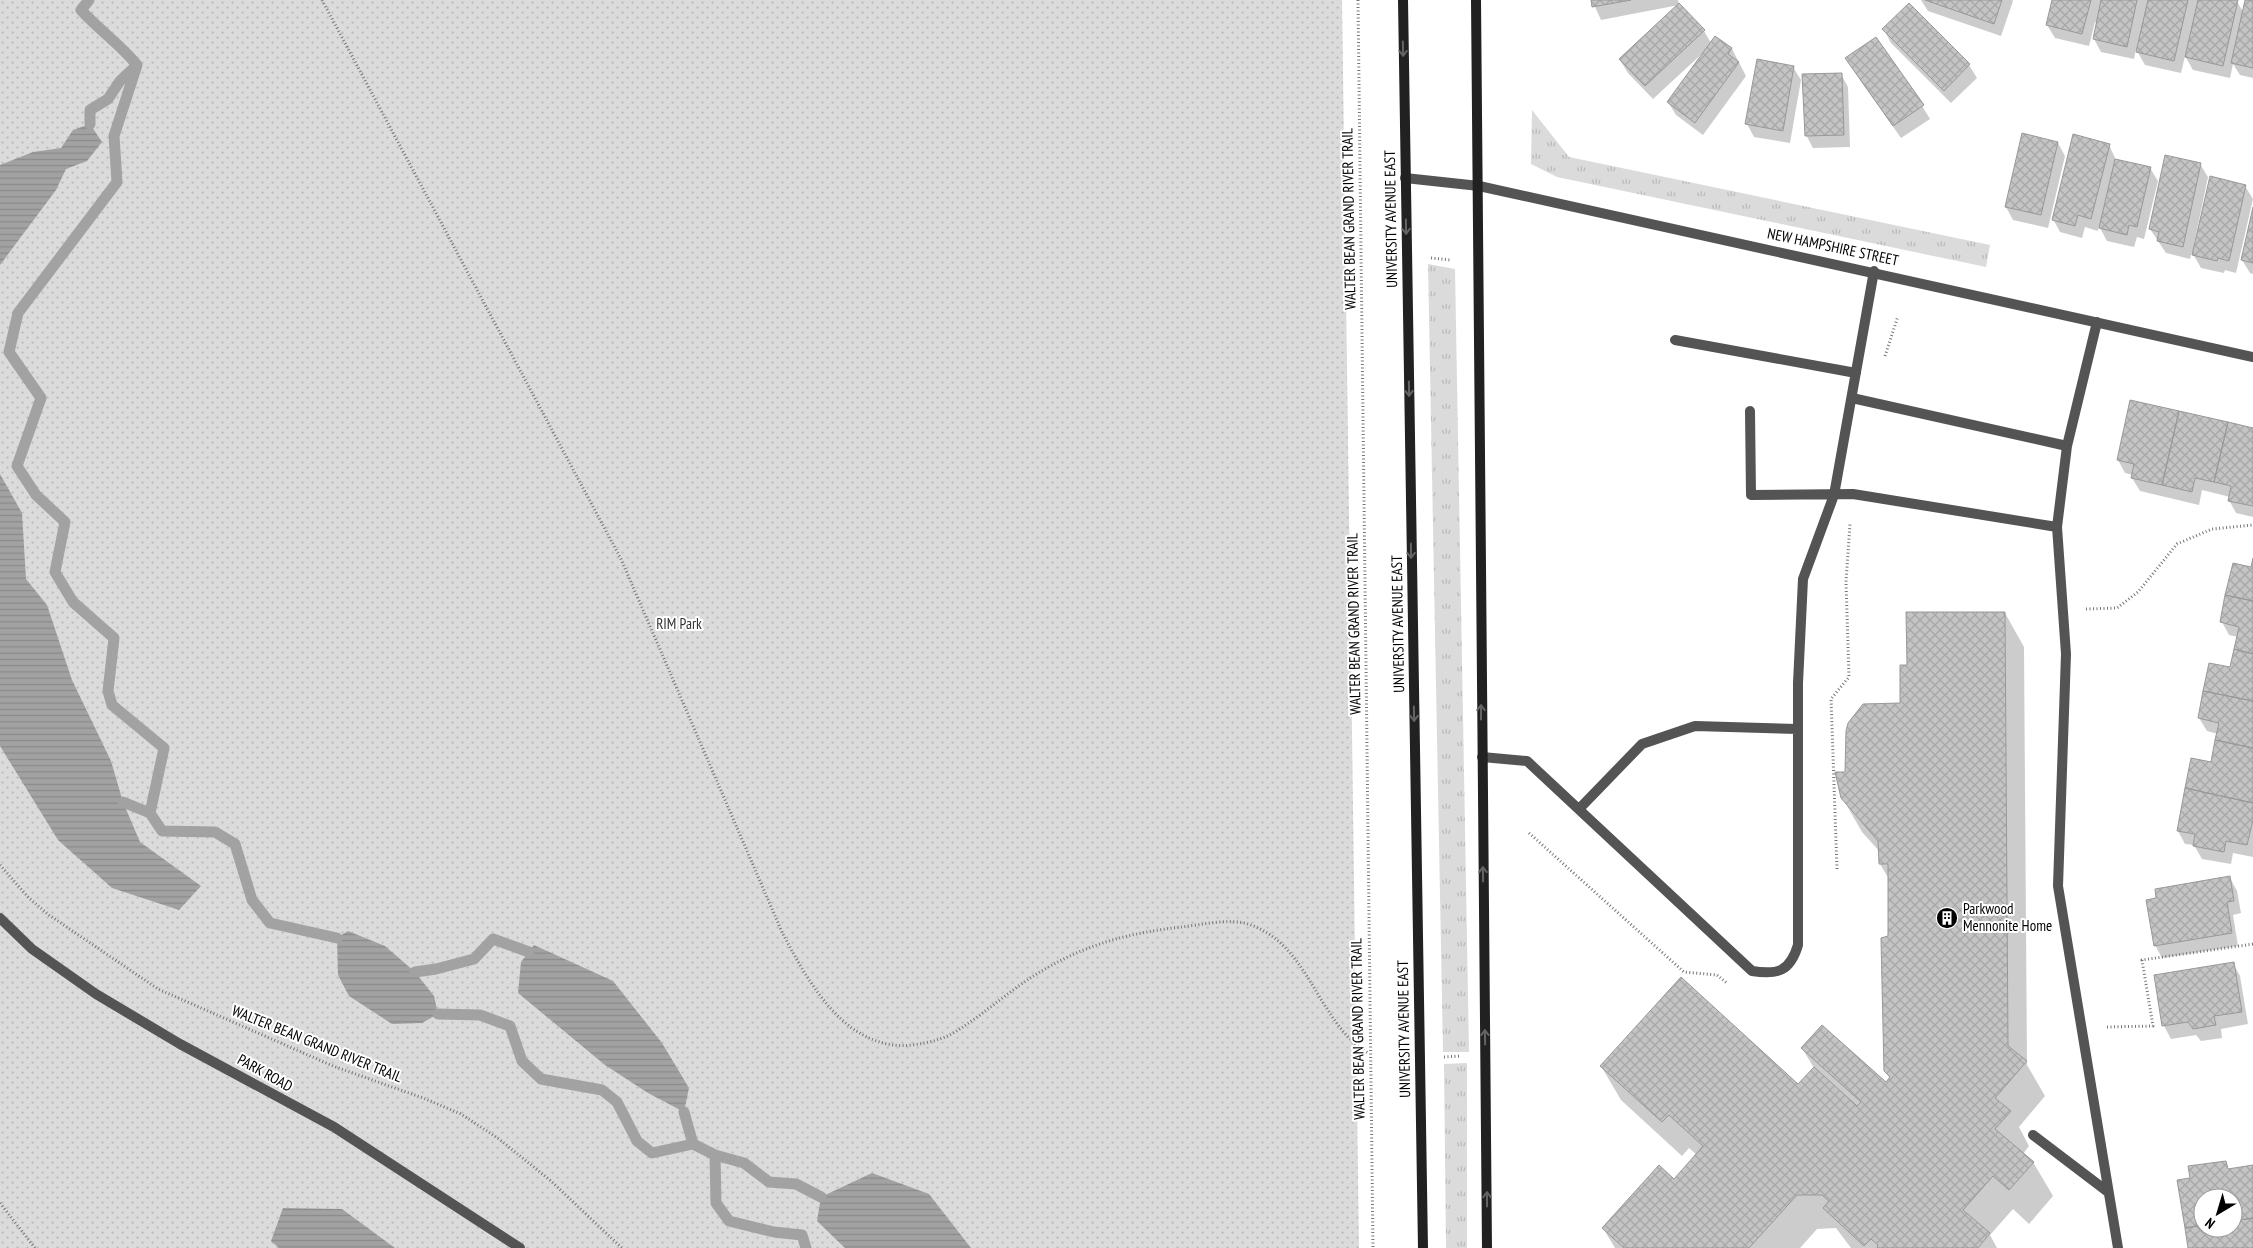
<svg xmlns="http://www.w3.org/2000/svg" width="2253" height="1248" font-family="'PT Sans Narrow',sans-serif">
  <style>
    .grass { fill: url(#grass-tufts) }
    .park { fill: url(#park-dots) }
    .water { fill: url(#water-rules) }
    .shadow { fill: #0003 }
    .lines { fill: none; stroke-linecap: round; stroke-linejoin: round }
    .stream { stroke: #a2a2a2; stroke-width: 11 }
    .building { fill: url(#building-cross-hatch); stroke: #989898 }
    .path { stroke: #767676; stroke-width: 3; stroke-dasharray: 1 2.5; stroke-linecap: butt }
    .service { stroke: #545454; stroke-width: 10 }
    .minor { stroke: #545454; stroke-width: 10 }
    .secondary { stroke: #212121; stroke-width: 10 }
    .oneway { stroke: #646464 }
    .labels { text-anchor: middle; stroke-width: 4; stroke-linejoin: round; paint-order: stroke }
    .street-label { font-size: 15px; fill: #000; stroke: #fff }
    .park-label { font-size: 15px; fill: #323232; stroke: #fff }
    .poi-label { font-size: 15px; fill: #000; stroke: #fff; text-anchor: start }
  </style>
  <defs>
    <pattern id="grass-tufts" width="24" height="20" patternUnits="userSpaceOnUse" patternTransform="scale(1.25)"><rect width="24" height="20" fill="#dbdbdb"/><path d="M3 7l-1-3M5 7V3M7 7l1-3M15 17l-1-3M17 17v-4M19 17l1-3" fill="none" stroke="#bababa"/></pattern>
    <pattern id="park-dots" width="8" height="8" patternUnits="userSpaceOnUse" patternTransform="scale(1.25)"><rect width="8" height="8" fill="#dbdbdb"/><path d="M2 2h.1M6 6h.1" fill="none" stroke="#bababa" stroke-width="1.8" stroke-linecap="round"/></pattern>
    <pattern id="water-rules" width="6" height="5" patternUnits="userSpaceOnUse" patternTransform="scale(1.25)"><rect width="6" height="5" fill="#a2a2a2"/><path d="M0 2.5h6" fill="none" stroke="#8a8a8a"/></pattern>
    <pattern id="building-cross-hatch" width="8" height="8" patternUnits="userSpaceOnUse" patternTransform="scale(1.25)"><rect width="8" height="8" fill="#c4c4c4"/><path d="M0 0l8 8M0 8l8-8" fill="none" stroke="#a7a7a7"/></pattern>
  </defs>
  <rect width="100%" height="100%" fill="#fff"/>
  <path class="grass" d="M1532 110 1569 157 1990 245 1986 267 1557 177 1531 164Z
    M1428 264 1455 269 1469 1052H1443Z
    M1467 1063V1248H1446L1444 1064Z"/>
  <path class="park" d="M0 0H1342L1359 1248H0Z"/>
  <path class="water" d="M90 124 102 142 87 161 66 169 56 190 0 265V165L33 152 61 148 73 130Z
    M0 460V474L22 513 26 579 47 605 72 680 111 761 123 802 140 842 201 886 179 910 112 888 58 840 0 746Z
    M348 931 385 946 415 972 434 996 438 1014 422 1023 392 1024 349 996 338 975 337 938Z
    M534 945 613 981 662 1043 689 1088 684 1112 648 1093 605 1065 518 993 521 962Z
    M872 1173 929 1194 971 1248H845L817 1221 821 1197Z
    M283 1208 342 1209 395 1248H279L271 1241Z"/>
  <path class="shadow" d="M1592 0H1678L1679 5 1601 20Z
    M1921 0H2012L2013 1 2001 36 1928 11Z
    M2053 0H2230L2237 2 2244 13 2247 0 2253 1V78L2240 75 2233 64 2230 78 2193 70 2185 56 2181 73 2145 65 2136 49 2134 59 2101 52 2094 39 2098 23 2095 22 2089 46 2055 38 2047 25Z
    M1909 5 1969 65 1977 78 1951 103 1891 43 1884 30Z
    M1704 31 1711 43 1715 37 1732 49 1746 76 1703 135 1676 115 1668 102 1706 50 1653 99 1628 73 1620 60Z
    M1793 67 1801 80 1790 143 1754 137 1747 124Z
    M1854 71 1922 106 1930 119 1901 138Z
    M1841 74 1848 87 1850 147 1813 148 1806 135Z
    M2058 143 2065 156 2048 228 2013 220 2006 207Z
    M2109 145 2116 160 2150 168 2158 181 2144 239 2137 237 2134 247 2107 241 2099 226 2098 231 2085 227 2082 238 2060 232 2053 219Z
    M2200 164 2208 177 2194 244 2196 245 2245 186 2253 199 2236 273 2225 270 2224 273 2201 268 2192 252 2190 259 2166 253 2150 229Z
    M2253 213V274L2250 273 2242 260Z
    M2253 429V517L2236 513 2229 500 2230 497 2202 490 2199 505 2140 491 2132 478 2133 475 2125 473 2118 460Z
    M2253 564V857L2233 853 2231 864 2202 859 2194 845 2185 844 2178 831 2212 764 2218 734 2207 731 2199 718 2231 668 2238 637 2229 635 2222 622Z
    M2005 613 2024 647 2027 1065 2045 1096 2019 1127 2029 1146 2023 1154 2033 1162 2053 1196 2029 1224 2013 1209 1990 1235 1997 1248H1851L1836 1228 1817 1229 1800 1248H1615L1603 1228 1674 1181 1697 1155 1689 1148 1682 1156 1621 1100 1601 1066 1798 1086 1814 1068 1802 1048 1886 1084 1890 1079 1885 1071 1889 879 1880 864V852L1862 832 1842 797 1847 774 1901 704 1908 667Z
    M2230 878 2237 891 2241 913 2233 915 2238 946 2162 958 2155 945Z
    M2233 963 2240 976 2248 1024 2221 1029 2222 1038 2201 1041 2196 1035 2171 1039 2164 1026Z"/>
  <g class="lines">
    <path class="stream" d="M89 0 81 10C99 30 120 44 137 65L114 136 117 182 18 313 9 352 41 398 17 466 36 495 65 522 55 572 73 602 114 638 108 691 112 705 164 748 150 813 162 831 215 832 235 844 252 900 270 923 337 938
      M90 124V110L108 99 120 81 136 66
      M123 802 150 813
      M415 972 436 969 474 959 493 939 529 952
      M438 1014 480 1015 510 1026 522 1061 541 1079 602 1090 617 1102 637 1141 652 1153 693 1144 715 1155 716 1203 729 1221 774 1232 802 1235 806 1248
      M684 1112 693 1144
      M715 1155 744 1163 769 1182 796 1184 821 1197"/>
  </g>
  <path class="building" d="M1591 0H1631L1592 7Z
    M1925 0H2002L1994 24Z
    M2052 0H2091L2082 34 2046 25Z
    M2101 0H2137L2127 47 2093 39Z
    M2148 0H2188L2174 61 2136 52Z
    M2198 0H2238L2223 66 2185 57Z
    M2245 0H2253V68L2231 63Z
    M1679 3 1705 30 1645 86 1619 59Z
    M1909 3 1970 64 1944 91 1882 29Z
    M1715 36 1732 48 1728 54 1739 62 1695 123 1667 102Z
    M1876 37 1924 105 1893 126 1845 58Z
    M1757 59 1794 66 1783 131 1745 124Z
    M1842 73 1844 135 1805 136 1802 74Z
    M2022 133 2058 142 2041 215 2005 207Z
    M2073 134 2110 144 2091 219 2078 215 2075 226 2052 220Z
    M2165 155 2201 163 2183 247 2157 241 2159 232 2149 229Z
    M2115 159 2151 167 2137 227 2129 225 2127 235 2099 228Z
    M2210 176 2246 185 2229 261 2218 258 2217 261 2192 255Z
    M2253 207V263L2241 260Z
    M2130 400 2179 411 2162 485 2131 478 2134 464 2117 460Z
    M2179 411 2228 422 2214 482 2195 478 2192 492 2162 485Z
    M2228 422 2253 428V506L2228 501 2231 486 2214 482Z
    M2253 558V601L2225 595 2233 563 2251 567Z
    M2225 595 2253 601V654L2234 649 2239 627 2220 622Z
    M1906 612H2005L2008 1046 2027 1061 1995 1098 2011 1111 1995 1129 2034 1162 2009 1190 1993 1176 1963 1210 1990 1233 1978 1248H1877L1878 1245 1871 1239 1864 1246 1823 1208 1829 1201 1822 1195H1797L1749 1248H1624L1602 1228 1659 1165 1674 1179 1703 1146 1669 1115 1662 1122 1600 1066 1681 977 1798 1084 1814 1067 1857 1106 1861 1102 1801 1048 1822 1025 1886 1082 1890 1077 1884 1071 1881 938 1888 936V864H1879L1878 841 1841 798 1835 772H1845L1846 731 1848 723 1863 704 1900 703V665H1907Z
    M2234 649 2253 654V701L2203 691 2209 663 2230 667Z
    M2203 691 2253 701V748L2215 740 2219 723 2198 718Z
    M2215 740 2253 748V803L2185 788 2191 758 2211 762Z
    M2185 788 2253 803V820L2247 845 2226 841 2224 852 2193 846 2195 834 2177 831Z
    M2230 876 2234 901 2227 902 2232 933 2154 946 2146 900 2156 898 2155 889Z
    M2234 962 2242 1012 2214 1016 2216 1025 2193 1029 2188 1022 2162 1026 2154 975Z
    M2226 1161 2228 1169 2253 1165V1218L2233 1221V1198H2203V1225L2185 1228 2177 1180 2190 1178 2188 1166Z
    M2253 1218V1248H2188L2185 1228 2203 1225V1228H2233V1221Z"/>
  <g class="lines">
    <path class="path" d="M322 0 621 559 782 932C808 982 846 1052 912 1045 928 1043 941 1040 955 1032 986 1013 1013 987 1045 969 1090 943 1130 933 1181 927 1201 925 1229 918 1248 924 1302 941 1314 1003 1351 1040 1356 1045 1363 1049 1369 1054
      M1358 0 1373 1248
      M1431 258 1450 260
      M1885 356 1898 316
      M2086 609 2117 608 2138 592 2177 544 2212 529 2253 525
      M1529 833 1684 972 1717 975 1728 984
      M0 865 29 898 49 915 158 989 333 1066 423 1098 461 1114 499 1139 551 1181 622 1248
      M1837 869 1831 699 1849 677 1846 582 1850 524
      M2107 1027 2153 1026 2142 960 2253 944
      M1444 1057 1461 1056
      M0 1203 35 1248"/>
    <path class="service" d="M1675 340 1856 373
      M1852 398 2067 446
      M1750 411 1751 495 1853 494 2057 527 2066 654 2058 886 2118 1248
      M2057 527 2067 446 2097 322
      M1482 757 1527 761 1752 971C1777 975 1790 972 1798 945V683L1803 579 1834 495 1874 271
      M1580 808 1642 744 1695 726 1798 729
      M2033 1135 2108 1192"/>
    <path class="minor" d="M1405 178 1479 186 2253 357
      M0 918 32 949 96 994 180 1044 334 1127 520 1248"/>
    <path class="secondary" d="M1403 0 1423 1248
      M1476 0 1487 1248"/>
  </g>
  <defs><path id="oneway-shaft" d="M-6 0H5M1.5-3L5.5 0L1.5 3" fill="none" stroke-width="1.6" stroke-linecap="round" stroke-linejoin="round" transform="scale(1.25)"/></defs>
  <g class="oneway">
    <use href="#oneway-shaft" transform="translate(1403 49) rotate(89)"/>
    <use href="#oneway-shaft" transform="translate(1406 227) rotate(89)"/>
    <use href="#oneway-shaft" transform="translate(1409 389) rotate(89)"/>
    <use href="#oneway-shaft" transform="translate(1411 551) rotate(89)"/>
    <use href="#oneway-shaft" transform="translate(1481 712) rotate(-90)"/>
    <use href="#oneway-shaft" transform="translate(1414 714) rotate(89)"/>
    <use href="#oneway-shaft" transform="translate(1483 874) rotate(-91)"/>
    <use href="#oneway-shaft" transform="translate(1485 1037) rotate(-91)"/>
    <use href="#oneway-shaft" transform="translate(1487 1199) rotate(-90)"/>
  </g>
  <defs>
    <g id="building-disc" transform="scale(1.125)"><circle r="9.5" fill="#000" stroke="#fff"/><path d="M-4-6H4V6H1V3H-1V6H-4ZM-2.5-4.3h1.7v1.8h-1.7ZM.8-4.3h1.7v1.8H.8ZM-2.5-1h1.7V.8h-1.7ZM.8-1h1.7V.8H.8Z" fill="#fff"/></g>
  </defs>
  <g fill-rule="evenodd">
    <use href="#building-disc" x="1947" y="918"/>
  </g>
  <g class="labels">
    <g class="street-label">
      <text transform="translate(1349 219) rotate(-91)" y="5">WALTER BEAN GRAND RIVER TRAIL</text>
      <text transform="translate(1391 219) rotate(-91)" y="5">UNIVERSITY AVENUE EAST</text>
      <text transform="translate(1833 247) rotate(12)" y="5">NEW HAMPSHIRE STREET</text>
      <text transform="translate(1354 624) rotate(-91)" y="5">WALTER BEAN GRAND RIVER TRAIL</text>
      <text transform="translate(1398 624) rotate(-91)" y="5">UNIVERSITY AVENUE EAST</text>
      <text transform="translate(1358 1029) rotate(-91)" y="5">WALTER BEAN GRAND RIVER TRAIL</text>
      <text transform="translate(1404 1029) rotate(-91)" y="5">UNIVERSITY AVENUE EAST</text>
      <text transform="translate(317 1044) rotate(22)" y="5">WALTER BEAN GRAND RIVER TRAIL</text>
      <text transform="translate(265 1073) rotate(29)" y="5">PARK ROAD</text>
    </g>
    <g class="park-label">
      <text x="679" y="629">RIM Park</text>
    </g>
    <g class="poi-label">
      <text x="1963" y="914">Parkwood<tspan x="1963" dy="17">Mennonite Home</tspan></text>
    </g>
  </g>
  <g transform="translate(2218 1213) rotate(218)"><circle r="24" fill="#ffffff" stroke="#999999"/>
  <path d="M0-4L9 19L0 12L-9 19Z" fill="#000000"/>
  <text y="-8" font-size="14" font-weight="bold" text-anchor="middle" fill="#000000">N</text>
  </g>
</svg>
